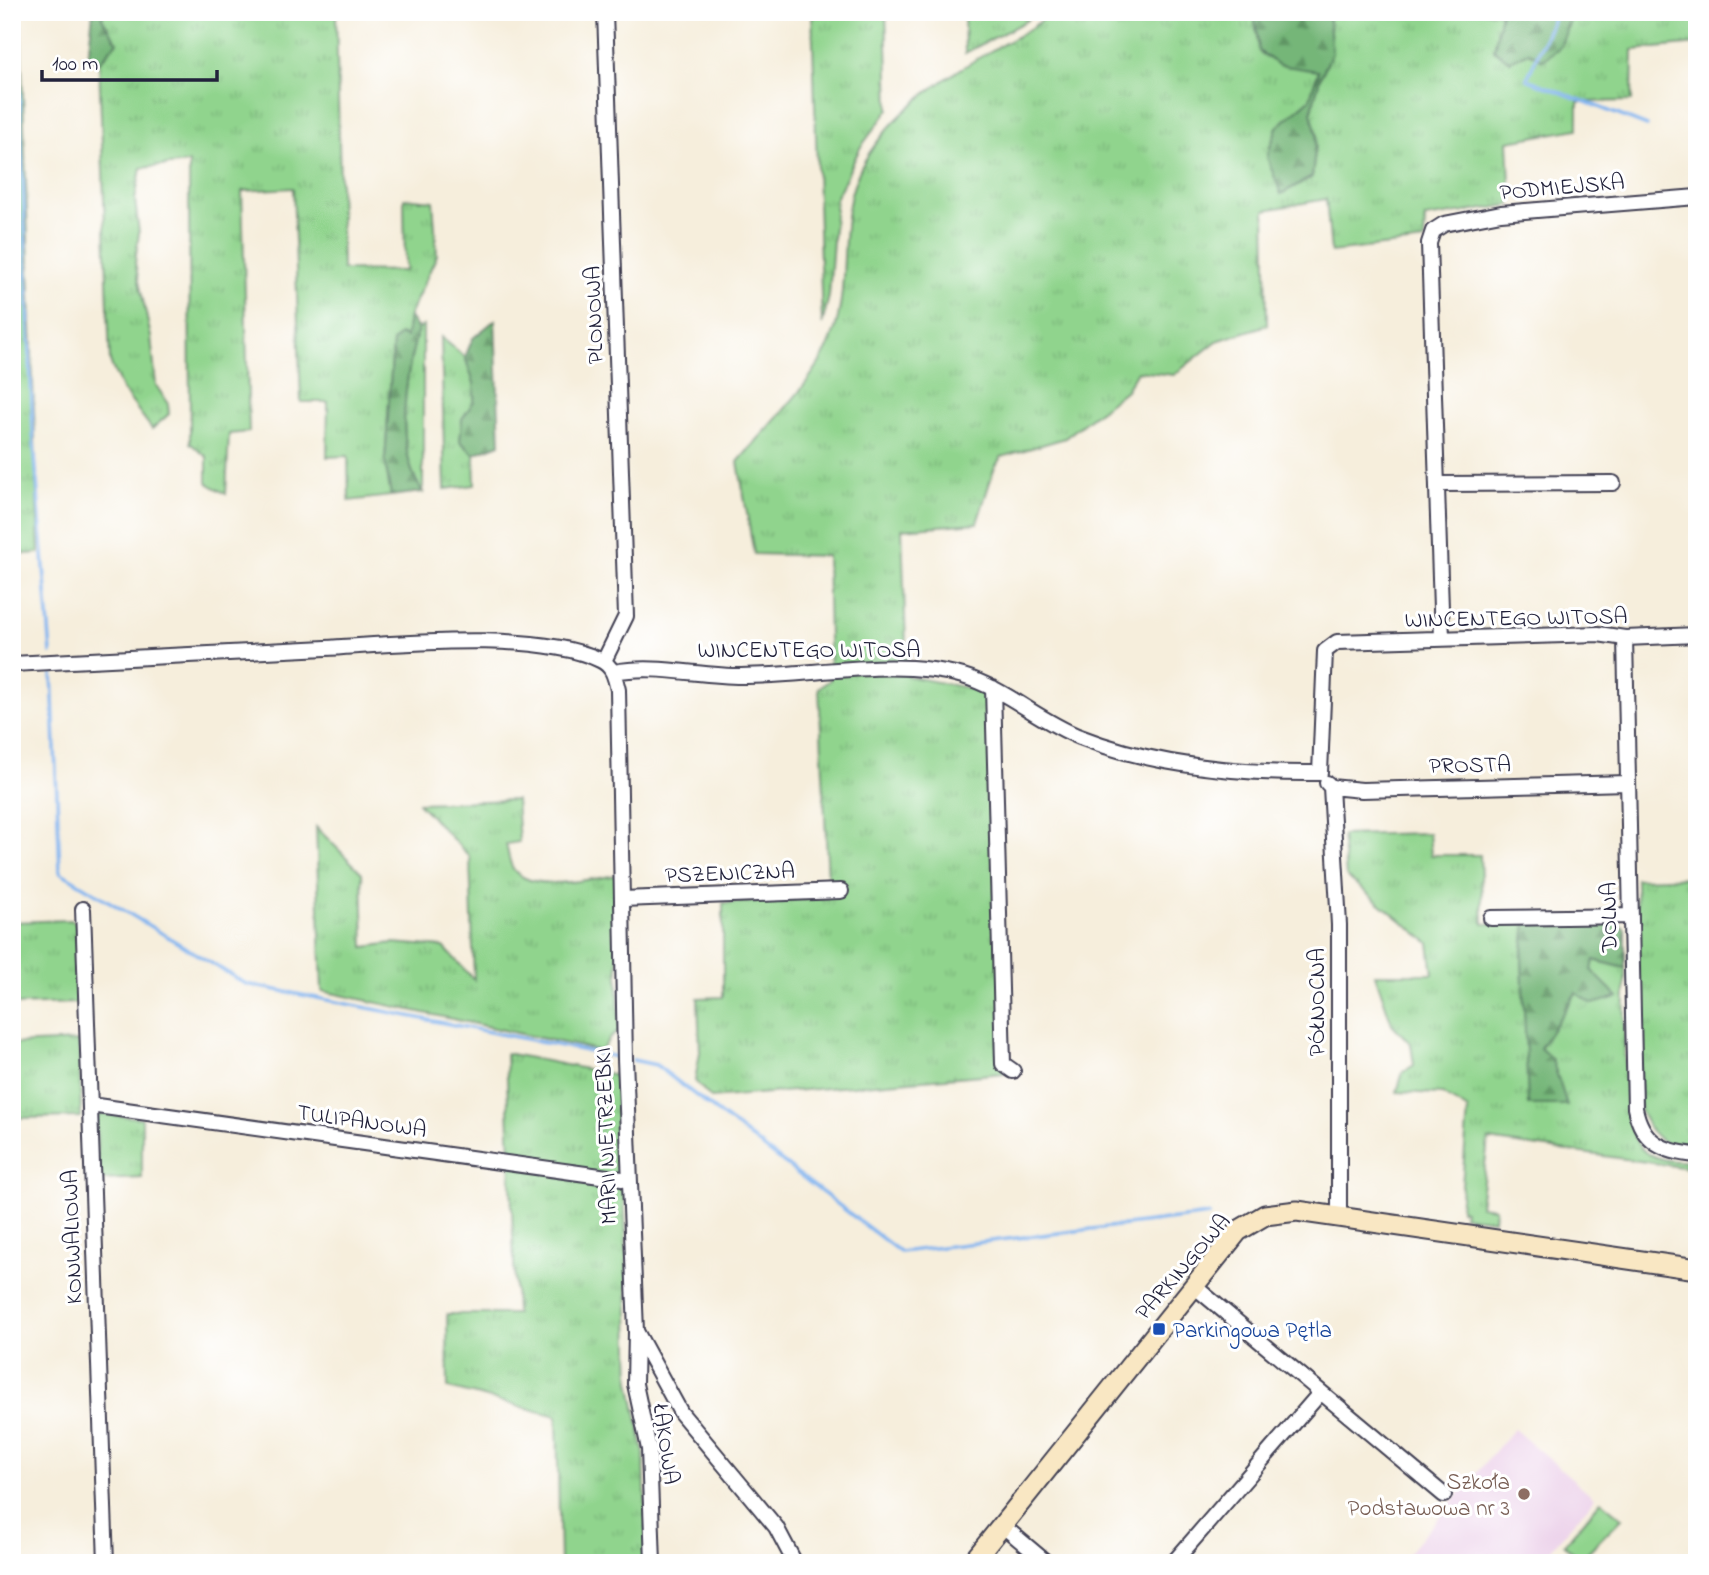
<svg xmlns="http://www.w3.org/2000/svg" width="1709" height="1575" font-family="'Indie Flower',sans-serif">
  <style>
    .built { fill: #ecd1ea }
    .grass { fill: url(#grass-tufts); stroke: #597b64; stroke-width: 2 }
    .forest { fill: url(#forest-firs); stroke: #4b6c5a; stroke-width: 2 }
    .garden { fill: #90d48d; stroke: #597b64; stroke-width: 2 }
    .lines { fill: none; stroke-linecap: round; stroke-linejoin: round }
    .stream { stroke: #83b5ef; stroke-width: 3.5 }
    .street-casing { stroke: #424153; stroke-width: 18 }
    .secondary-casing { stroke: #424153; stroke-width: 23 }
    .street { stroke: #fff; stroke-width: 14 }
    .secondary { stroke: #f9e7c3; stroke-width: 19 }
    .transit-dot { fill: #1a4fb4; stroke: #fff; stroke-width: 2.5 }
    .education-dot { fill: #8d6e63; stroke: #fff; stroke-width: 2.5 }
    .labels { text-anchor: middle; stroke-width: 6; stroke-linejoin: round; paint-order: stroke }
    .street-label { font-size: 23px; fill: #22223b; stroke: #fff }
    .transit-label { font-size: 23px; fill: #164399; stroke: #fff; text-anchor: start }
    .education-label { font-size: 23px; fill: #785e54; stroke: #fff; text-anchor: end }
  </style>
  <defs>
    <pattern id="grass-tufts" width="24" height="20" patternUnits="userSpaceOnUse" patternTransform="scale(1.75)"><rect width="24" height="20" fill="#90d48d"/><path d="M3 7l-1-3M5 7V3M7 7l1-3M15 17l-1-3M17 17v-4M19 17l1-3" fill="none" stroke="#7cb67b"/></pattern>
    <pattern id="forest-firs" width="22" height="20" patternUnits="userSpaceOnUse" patternTransform="scale(1.75)"><rect width="22" height="20" fill="#74b678"/><path d="M5 1l3.5 6h-7zM16 11l3.5 6h-7z" fill="#5f9464"/></pattern>
  </defs>
  <rect width="100%" height="100%" fill="#fff"/>
  <filter id="ink" filterUnits="userSpaceOnUse"><feTurbulence type="fractalNoise" baseFrequency=".0143" numOctaves="2"/><feDisplacementMap in="SourceGraphic" scale="14" xChannelSelector="R" yChannelSelector="G"/><feConvolveMatrix kernelMatrix="1 2 1 2 8 2 1 2 1" color-interpolation-filters="sRGB"/></filter>
  <filter id="wash" filterUnits="userSpaceOnUse"><feTurbulence type="fractalNoise" baseFrequency=".00686" numOctaves="4" result="noise"/><feDisplacementMap in="SourceGraphic" scale="28" xChannelSelector="R" yChannelSelector="G"/><feGaussianBlur stdDeviation="1.57" result="paint"/><feColorMatrix in="noise" values="0 0 0 0 0 0 0 0 0 0 0 0 0 0 0 0 0 1.4 0 .05"/><feComposite in="paint" operator="in"/></filter>
  <g filter="url(#wash)">
    <rect width="100%" height="100%" fill="#f6eedc"/>
    <path class="built" d="M1514 1429 1595 1498 1539 1563H1400Z"/>
    <path class="grass" d="M12 12H20L39 553 12 555Z
      M103 12H336L342 270 405 271 404 198 433 201 437 255 409 316 406 338 393 342 385 461 391 496 349 501 348 456 327 457 328 402H301L293 188 242 191 249 432 229 434 226 494 207 483V457L190 443 189 163 141 168 135 200 139 233 135 263 151 337 156 385 168 404 169 414 152 429 122 389 110 362 99 63 117 42 102 18Z
      M812 12H886L889 109 860 148 836 198 829 296 822 325Z
      M964 12H1034L1026 21 965 53Z
      M1049 12H1254L1259 52 1279 65 1318 70 1310 99 1277 127 1267 157 1281 193 1312 177 1317 134 1311 113 1320 78 1332 53 1328 12H1501L1500 16 1529 52 1543 60 1560 47 1573 12H1625V15L1697 19V44L1633 50 1632 101 1578 102V129L1508 141 1511 205 1425 218 1424 241 1331 252 1326 199 1265 210 1267 325 1217 341 1174 375 1137 371 1126 390 1065 438 1001 457 994 469 977 523 902 529 907 676 988 692 1004 1073 711 1098 695 1081 700 1052 698 998 723 997V903L827 898 828 881 819 688 830 680 827 556 754 554 738 462C768 426 817 380 833 335 853 278 833 214 865 160 894 112 940 80 987 53 1009 40 1033 31 1049 12Z
      M423 326V492C393 450 405 376 418 329Z
      M441 337 465 357 474 383V402L462 419 460 441 474 454 475 485 445 489Z
      M516 800 519 842 506 844C508 851 509 864 514 870 533 893 591 879 616 875L619 1031 609 1039 601 1051 322 991 316 827 362 873 364 947 393 943 444 947 474 980 470 857 418 803Z
      M1429 833 1431 855H1480L1483 924 1526 922 1522 961 1529 1105C1533 1086 1534 1062 1542 1045 1553 1021 1591 980 1593 960L1625 968C1626 1007 1618 1120 1640 1147 1652 1162 1679 1161 1697 1162V1169L1488 1140 1480 1206 1495 1208 1494 1220 1463 1216 1464 1211 1460 1210 1468 1110 1442 1094 1397 1092 1403 1072 1414 1065 1411 1044 1392 1024 1375 974H1433L1429 943 1346 876 1342 835Z
      M1697 877V1149C1661 1144 1655 1143 1640 1110L1636 879Z
      M71 920 76 923 78 1003 12 1005V922Z
      M79 1041 81 1117 12 1118V1044Z
      M506 1053 621 1076 630 1381 644 1453 647 1563H560L557 1416 448 1388 447 1314H516Z
      M100 1114 142 1118V1178L102 1180 98 1178 96 1121Z"/>
    <path class="forest" d="M93 12H103L102 18 117 42 99 63 88 57Z
      M1254 12H1328L1332 53 1320 78 1311 113 1317 134 1312 177 1281 194 1267 157 1277 127 1310 99 1318 71 1279 65 1259 51Z
      M1501 12H1573L1560 47 1543 60 1529 52 1510 61 1494 50Z
      M1625 12H1697V19L1624 15Z
      M409 316 418 329C405 376 393 450 423 492L391 496 385 461 393 342 400 334 406 337Z
      M495 320 500 444 474 454 460 441 462 419 474 401V383L465 357 473 338Z
      M1615 920 1625 929V968L1594 960 1592 971 1618 997 1593 1004 1576 993 1540 1048 1552 1059 1567 1105H1528L1522 961 1526 922Z"/>
    <path class="garden" d="M1601 1501 1622 1518 1580 1560 1564 1544Z"/>
    <g class="lines">
      <path class="stream" d="M16 12 33 432 51 653
        M1556 12 1527 79 1647 126
        M52 672 60 872 246 984 617 1057
        M633 1060 656 1065 900 1252 1209 1215"/>
    </g>
  </g>
  <g filter="url(#ink)">
    <g class="lines">
      <g class="street-casing">
        <path id="street" d="M1439 484 1613 483
          M1625 638 1635 1108C1642 1143 1663 1152 1697 1155
          M1442 639 1429 243 1433 231 1444 224 1501 213 1697 197
          M604 661 626 616 605 12
          M12 664C117 659 221 653 326 648 397 644 537 630 600 660 613 666 615 677 618 690L625 1059 636 1331 681 1413 776 1527 795 1563
          M614 672C656 664 698 676 741 676 810 676 896 657 963 676 1006 689 1039 721 1080 737 1156 767 1240 774 1320 773
          M993 688 1003 1064 1013 1071
          M1320 773 1325 651 1337 642 1598 634 1625 638 1697 635
          M1327 783 1331 787 1362 790 1627 783
          M1331 787 1339 925V1216
          M622 899 841 891
          M83 909 106 1563
          M1491 918 1631 916
          M90 1105 629 1180
          M1194 1286 1444 1495
          M636 1331 635 1384 649 1449 653 1563
          M1002 1525 1047 1563
          M1173 1563 1321 1392"/>
      </g>
      <g class="secondary-casing">
        <path id="secondary" d="M972 1563 1238 1231 1265 1215 1297 1211 1697 1269"/>
      </g>
      <use href="#street" class="street"/>
      <use href="#secondary" class="secondary"/>
    </g>
  </g>
  <rect class="transit-dot" x="1152" y="1322" width="14" height="14" rx="3.5"/>
  <circle class="education-dot" cx="1524" cy="1494" r="7"/>
  <g class="labels">
    <g class="street-label">
      <text transform="translate(1562 186) rotate(-5)" y="8">PODMIEJSKA</text>
      <text transform="translate(593 315) rotate(-92)" y="8">PLONOWA</text>
      <text transform="translate(1516 617) rotate(-1)" y="8">WINCENTEGO WITOSA</text>
      <text x="809" y="657">WINCENTEGO WITOSA</text>
      <text transform="translate(1470 764) rotate(-1)" y="8">PROSTA</text>
      <text transform="translate(730 872) rotate(-2)" y="8">PSZENICZNA</text>
      <text transform="translate(1608 917) rotate(-91)" y="8">DOLNA</text>
      <text transform="translate(1316 1002) rotate(-90)" y="8">PÓŁNOCNA</text>
      <text transform="translate(362 1120) rotate(8)" y="8">TULIPANOWA</text>
      <text transform="translate(605 1136) rotate(-92)" y="8">MARII NIETRZEBKI</text>
      <text transform="translate(71 1237) rotate(-92)" y="8">KONWALIOWA</text>
      <text transform="translate(1182 1266) rotate(-49)" y="8">PARKINGOWA</text>
      <text transform="translate(667 1444) rotate(82)" y="8">ŁĄKOWA</text>
    </g>
    <g class="transit-label">
      <text x="1173" y="1337">Parkingowa Pętla</text>
    </g>
    <g class="education-label">
      <text x="1510" y="1489">Szkoła<tspan x="1510" dy="26">Podstawowa nr 3</tspan></text>
    </g>
  </g>
  <rect width="1709" height="1575" fill="none" stroke="#fff" stroke-width="42"/>
  <path d="M42 70v10h175v-10" fill="none" stroke="#22223b" stroke-width="3.5"/>
  <text x="52" y="70" font-size="21" fill="#22223b" stroke="#ffffff" stroke-width="5" paint-order="stroke">100 m</text>
</svg>
